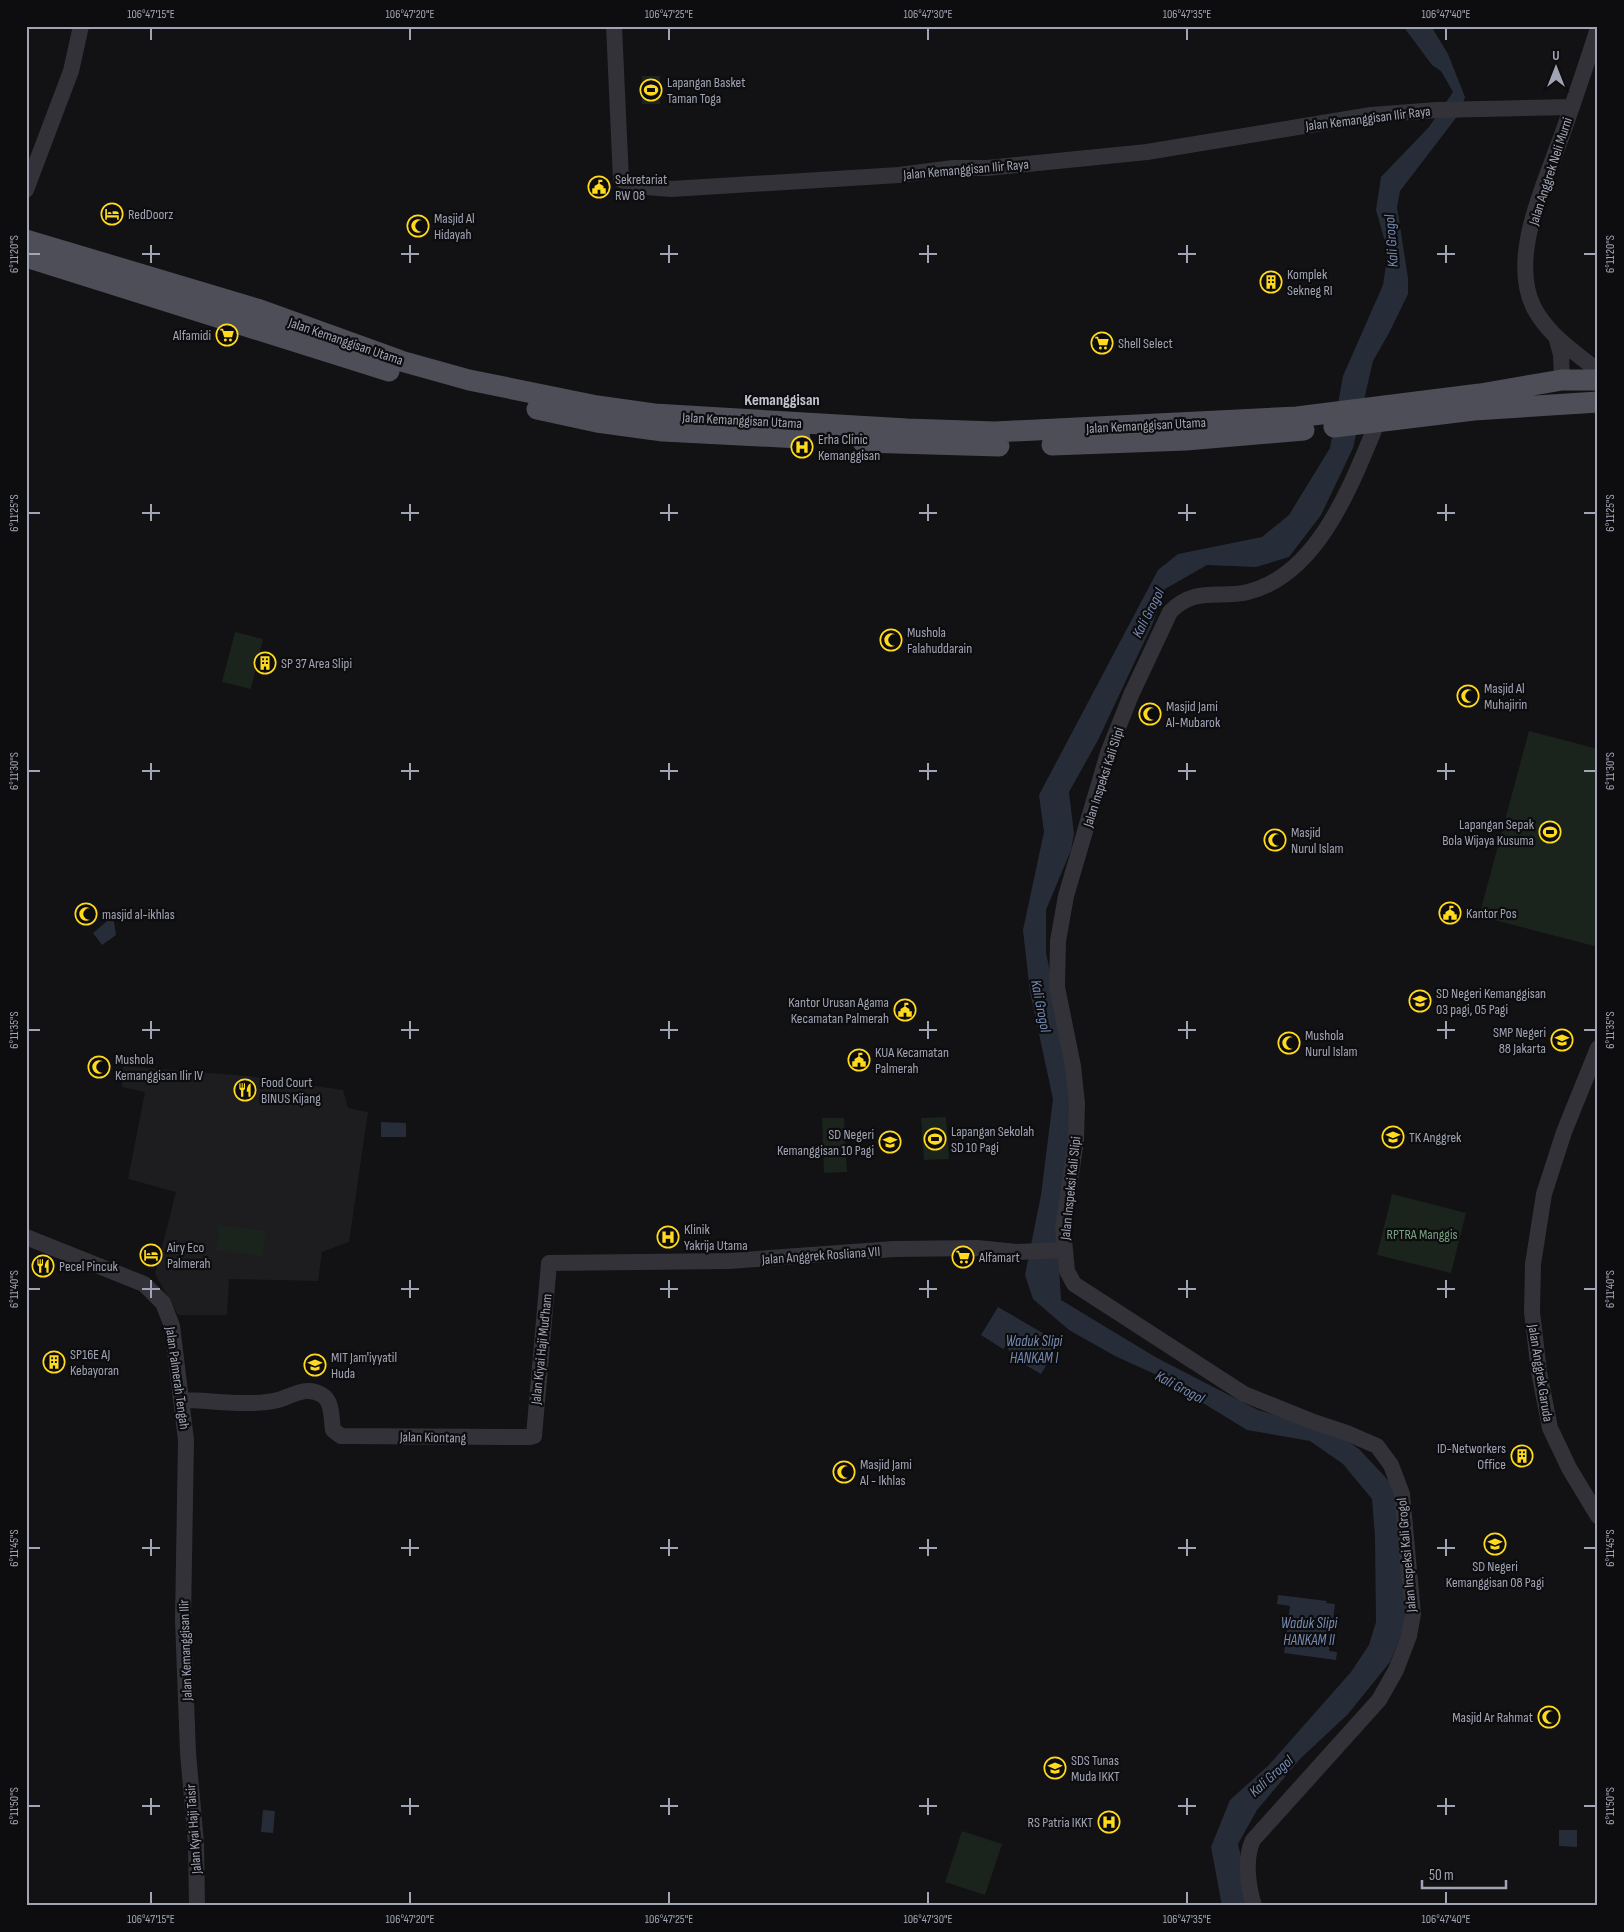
<svg xmlns="http://www.w3.org/2000/svg" width="1624" height="1932" font-family="'Sofia Sans Condensed',sans-serif">
  <style>
    .built { fill: #1d1d20 }
    .green { fill: #1b231d }
    .water { fill: #272d38 }
    .lines { fill: none; stroke-linecap: round; stroke-linejoin: round }
    .minor { stroke: #323238; stroke-width: 16 }
    .major { stroke: #4e4e58; stroke-width: 21 }
    .ticks { fill: none; stroke: #a1a4b5; stroke-width: 2 }
    .labels { text-anchor: middle; stroke-width: 4.5; stroke-linejoin: round; paint-order: stroke }
    .poi-label { font-size: 14px; fill: #a1a4b5; stroke: #0d0c0e; text-anchor: start }
    .street-label { font-size: 14px; fill: #a1a4b5; stroke: #0d0c0e }
    .park-label { font-size: 14px; fill: #76a281; stroke: #0d0c0e }
    .water-label { font-size: 15px; font-style: italic; fill: #758bb4; stroke: #0d0c0e }
    .quarter-label { font-size: 16px; font-weight: bold; fill: #c3c4d1; stroke: #0d0c0e }
    .neatline { fill: none; stroke: #a1a4b5; stroke-width: 2 }
    .ticks-label { font-size: 12px; text-anchor: middle; fill: #a1a4b5 }
  </style>
  <rect width="100%" height="100%" fill="#121113"/>
  <path class="built" d="M123 1066 248 1076 343 1090 348 1108 368 1112 349 1242 322 1252 318 1281 229 1279 227 1315H178L155 1274 176 1192 128 1179 145 1092 122 1087Z"/>
  <path class="green" d="M642 76H660V104H642Z
    M235 632 263 639 251 689 222 682Z
    M1529 731 1598 749V947L1479 916Z
    M946 1117 949 1159 924 1160 921 1118Z
    M822 1118H844L847 1172 824 1173Z
    M1392 1194 1466 1213 1451 1273 1377 1255Z
    M219 1225 266 1231 262 1257 216 1250Z
    M962 1831 1002 1844 985 1895 945 1882Z"/>
  <path class="water" d="M1403 26H1431L1448 54 1465 97 1459 114 1400 191 1397 207 1408 278V294L1389 333 1373 361 1353 448 1321 515 1289 557 1256 567 1207 565 1165 589 1152 625 1098 740 1069 792 1074 834 1071 850 1046 910V953L1076 1093 1057 1234 1061 1300 1157 1358 1258 1410 1333 1431 1359 1449 1402 1495 1405 1625 1390 1662 1348 1714 1300 1759 1257 1810 1238 1844 1252 1906H1222L1211 1847 1230 1800 1269 1765 1351 1672 1369 1645 1376 1622 1375 1536 1372 1499 1343 1464 1310 1441 1247 1430 1159 1376 1115 1356 1069 1330 1033 1299 1025 1275 1041 1195 1053 1099 1030 992 1023 930 1044 832 1039 795 1158 570 1178 554 1262 537 1289 515 1330 448 1343 376 1383 285 1388 252 1376 210 1381 177 1429 127 1453 92 1441 71 1432 65Z
    M113 916 116 935 102 945 93 933Z
    M381 1122 406 1123V1137H381Z
    M998 1307 1060 1343 1041 1374 1015 1359 1006 1346 1003 1349 981 1335Z
    M1278 1595 1327 1601 1326 1603 1335 1604 1329 1651 1337 1652 1336 1660 1284 1653 1290 1606 1277 1604Z
    M263 1810 275 1811 273 1833 261 1832Z
    M1559 1830H1577V1847L1559 1846Z"/>
  <g class="lines">
    <path class="minor" d="M614 26 621 180 646 187 671 189 899 175 953 168H987L1147 152 1371 115 1437 110 1572 107
      M1598 28C1587 63 1575 98 1563 132 1546 181 1508 257 1534 308 1549 336 1574 351 1598 371
      M26 190 71 71 81 26
      M1557 340 1561 355 1562 380
      M1598 1048 1564 1132 1544 1194 1533 1264 1532 1312 1539 1372 1550 1428 1569 1468 1598 1516
      M26 1237 144 1284 163 1303 172 1326 186 1440 183 1620 188 1753 196 1843 197 1906
      M181 1400C211 1400 250 1407 278 1400 293 1396 306 1385 322 1395 333 1401 331 1419 333 1430L341 1436 530 1437 534 1436 549 1263 729 1261 894 1249 977 1248 1017 1252 1063 1250
      M1254 1906C1248 1886 1244 1859 1253 1840L1379 1700 1396 1670 1409 1636 1413 1614 1402 1494 1391 1465 1377 1446 1347 1433 1311 1421 1244 1394 1074 1284 1067 1271 1063 1229 1076 1140 1077 1103 1073 1066 1057 987 1058 941 1066 896 1108 753 1131 695 1170 612C1195 586 1218 599 1248 592 1319 574 1352 483 1377 423"/>
    <path class="major" d="M26 240 257 309 401 361 469 380 597 406 654 414 907 429 995 432 1297 417 1480 394 1562 380H1598
      M26 257 389 371
      M537 409 597 422 663 431 800 438
      M1334 427 1474 410 1598 402
      M863 442 999 446
      M1052 445 1186 440 1304 430"/>
  </g>
  <path class="ticks" d="M151 28V40M410 28V40M669 28V40M928 28V40M1187 28V40M1446 28V40M151 245V263M410 245V263M669 245V263M928 245V263M1187 245V263M1446 245V263M28 254H40M142 254H160M401 254H419M660 254H678M919 254H937M1178 254H1196M1437 254H1455M1584 254H1596M151 504V521M410 504V521M669 504V521M928 504V521M1187 504V521M1446 504V521M28 513H40M142 513H160M401 513H419M660 513H678M919 513H937M1178 513H1196M1437 513H1455M1584 513H1596M151 763V780M410 763V780M669 763V780M928 763V780M1187 763V780M1446 763V780M28 771H40M142 771H160M401 771H419M660 771H678M919 771H937M1178 771H1196M1437 771H1455M1584 771H1596M151 1021V1039M410 1021V1039M669 1021V1039M928 1021V1039M1187 1021V1039M1446 1021V1039M28 1030H40M142 1030H160M401 1030H419M660 1030H678M919 1030H937M1178 1030H1196M1437 1030H1455M1584 1030H1596M151 1280V1298M410 1280V1298M669 1280V1298M928 1280V1298M1187 1280V1298M1446 1280V1298M28 1289H40M142 1289H160M401 1289H419M660 1289H678M919 1289H937M1178 1289H1196M1437 1289H1455M1584 1289H1596M151 1539V1556M410 1539V1556M669 1539V1556M928 1539V1556M1187 1539V1556M1446 1539V1556M28 1548H40M142 1548H160M401 1548H419M660 1548H678M919 1548H937M1178 1548H1196M1437 1548H1455M1584 1548H1596M151 1798V1815M410 1798V1815M669 1798V1815M928 1798V1815M1187 1798V1815M1446 1798V1815M28 1806H40M142 1806H160M401 1806H419M660 1806H678M919 1806H937M1178 1806H1196M1437 1806H1455M1584 1806H1596M151 1892V1904M410 1892V1904M669 1892V1904M928 1892V1904M1187 1892V1904M1446 1892V1904"/>
  <defs>
    <g id="stadium-ring" transform="scale(1.125)"><circle r="9.5" fill="#0d0c0e" stroke="#ffda1d" stroke-width="1.5"/><path d="M0-5a6.5 5 0 1 0 0 10a6.5 5 0 1 0 0-10ZM-3.5-1.8h7v3.6h-7Z" fill="#ffda1d"/></g>
    <g id="civic-ring" transform="scale(1.125)"><circle r="9.5" fill="#0d0c0e" stroke="#ffda1d" stroke-width="1.5"/><path d="M-.6-6.5H3V-4.5H.6V-3L4-1V1h2V6H-6V1h2V-1L-.6-3ZM-1.2 2.5V6h2.4V2.5Z" fill="#ffda1d"/></g>
    <g id="hotel-ring" transform="scale(1.125)"><circle r="9.5" fill="#0d0c0e" stroke="#ffda1d" stroke-width="1.5"/><path d="M-6-4.5h1.5V1H6V5H4.5V3h-9V5H-6ZM-4 0a1.8 1.8 0 1 1 3.6 0ZM.5 0V-2.5h3Q6-2.5 6 0Z" fill="#ffda1d"/></g>
    <g id="mosque-ring" transform="scale(1.125)"><circle r="9.5" fill="#0d0c0e" stroke="#ffda1d" stroke-width="1.5"/><path d="M3.5-4.9A6 6 0 1 0 3.5 4.9A5 5 0 1 1 3.5-4.9Z" fill="#ffda1d"/></g>
    <g id="building-ring" transform="scale(1.125)"><circle r="9.5" fill="#0d0c0e" stroke="#ffda1d" stroke-width="1.5"/><path d="M-4-6H4V6H1V3H-1V6H-4ZM-2.5-4.3h1.7v1.8h-1.7ZM.8-4.3h1.7v1.8H.8ZM-2.5-1h1.7V.8h-1.7ZM.8-1h1.7V.8H.8Z" fill="#ffda1d"/></g>
    <g id="supermarket-ring" transform="scale(1.125)"><circle r="9.5" fill="#0d0c0e" stroke="#ffda1d" stroke-width="1.5"/><path d="M-6-5.5h2.5l.6 2H6L4.5 2H-2.5L-4.4-4H-6ZM-1.5 3.2a1.3 1.3 0 1 0 .1 0ZM3 3.2a1.3 1.3 0 1 0 .1 0Z" fill="#ffda1d"/></g>
    <g id="hospital-ring" transform="scale(1.125)"><circle r="9.5" fill="#0d0c0e" stroke="#ffda1d" stroke-width="1.5"/><path d="M-5-5h3v3.5h4V-5h3V5h-3V1.5h-4V5h-3Z" fill="#ffda1d"/></g>
    <g id="school-ring" transform="scale(1.125)"><circle r="9.5" fill="#0d0c0e" stroke="#ffda1d" stroke-width="1.5"/><path d="M0-5L7-2L0 1L-7-2ZM-4 1L0 2.5L4 1V4Q0 6-4 4Z" fill="#ffda1d"/></g>
    <g id="restaurant-ring" transform="scale(1.125)"><circle r="9.5" fill="#0d0c0e" stroke="#ffda1d" stroke-width="1.5"/><path d="M-5-6h1v4h1v-4h1v4h1v-4h1v5L-1.5 .5V6h-2V.5L-5-1ZM5-6V6H3V1.5H1.5Q1.5-4 5-6Z" fill="#ffda1d"/></g>
  </defs>
  <g fill-rule="evenodd">
    <use href="#stadium-ring" x="651" y="90"/>
    <use href="#civic-ring" x="599" y="187"/>
    <use href="#hotel-ring" x="112" y="214"/>
    <use href="#mosque-ring" x="418" y="226"/>
    <use href="#building-ring" x="1271" y="282"/>
    <use href="#supermarket-ring" x="227" y="335"/>
    <use href="#supermarket-ring" x="1102" y="343"/>
    <use href="#hospital-ring" x="802" y="447"/>
    <use href="#mosque-ring" x="891" y="640"/>
    <use href="#building-ring" x="265" y="663"/>
    <use href="#mosque-ring" x="1468" y="696"/>
    <use href="#mosque-ring" x="1150" y="714"/>
    <use href="#stadium-ring" x="1550" y="832"/>
    <use href="#mosque-ring" x="1275" y="840"/>
    <use href="#civic-ring" x="1450" y="913"/>
    <use href="#mosque-ring" x="86" y="914"/>
    <use href="#school-ring" x="1420" y="1001"/>
    <use href="#civic-ring" x="905" y="1010"/>
    <use href="#school-ring" x="1562" y="1040"/>
    <use href="#mosque-ring" x="1289" y="1043"/>
    <use href="#civic-ring" x="859" y="1060"/>
    <use href="#mosque-ring" x="99" y="1067"/>
    <use href="#restaurant-ring" x="245" y="1090"/>
    <use href="#school-ring" x="1393" y="1137"/>
    <use href="#stadium-ring" x="935" y="1139"/>
    <use href="#school-ring" x="890" y="1142"/>
    <use href="#hospital-ring" x="668" y="1237"/>
    <use href="#hotel-ring" x="151" y="1255"/>
    <use href="#supermarket-ring" x="963" y="1257"/>
    <use href="#restaurant-ring" x="43" y="1266"/>
    <use href="#building-ring" x="54" y="1362"/>
    <use href="#school-ring" x="315" y="1365"/>
    <use href="#building-ring" x="1522" y="1456"/>
    <use href="#mosque-ring" x="844" y="1472"/>
    <use href="#school-ring" x="1495" y="1544"/>
    <use href="#mosque-ring" x="1549" y="1717"/>
    <use href="#school-ring" x="1055" y="1768"/>
    <use href="#hospital-ring" x="1109" y="1822"/>
  </g>
  <g class="labels">
    <g class="poi-label">
      <text x="667" y="87">Lapangan Basket<tspan x="667" dy="16">Taman Toga</tspan></text>
      <text x="615" y="184">Sekretariat<tspan x="615" dy="16">RW 08</tspan></text>
      <text x="128" y="219">RedDoorz</text>
      <text x="434" y="223">Masjid Al<tspan x="434" dy="16">Hidayah</tspan></text>
      <text x="1287" y="279">Komplek<tspan x="1287" dy="16">Sekneg RI</tspan></text>
      <text x="211" y="340" text-anchor="end">Alfamidi</text>
      <text x="1118" y="348">Shell Select</text>
      <text x="818" y="444">Erha Clinic<tspan x="818" dy="16">Kemanggisan</tspan></text>
      <text x="907" y="637">Mushola<tspan x="907" dy="16">Falahuddarain</tspan></text>
      <text x="281" y="668">SP 37 Area Slipi</text>
      <text x="1484" y="693">Masjid Al<tspan x="1484" dy="16">Muhajirin</tspan></text>
      <text x="1166" y="711">Masjid Jami<tspan x="1166" dy="16">Al-Mubarok</tspan></text>
      <text x="1534" y="829" text-anchor="end">Lapangan Sepak<tspan x="1534" dy="16">Bola Wijaya Kusuma</tspan></text>
      <text x="1291" y="837">Masjid<tspan x="1291" dy="16">Nurul Islam</tspan></text>
      <text x="1466" y="918">Kantor Pos</text>
      <text x="102" y="919">masjid al-ikhlas</text>
      <text x="1436" y="998">SD Negeri Kemanggisan<tspan x="1436" dy="16">03 pagi, 05 Pagi</tspan></text>
      <text x="889" y="1007" text-anchor="end">Kantor Urusan Agama<tspan x="889" dy="16">Kecamatan Palmerah</tspan></text>
      <text x="1546" y="1037" text-anchor="end">SMP Negeri<tspan x="1546" dy="16">88 Jakarta</tspan></text>
      <text x="1305" y="1040">Mushola<tspan x="1305" dy="16">Nurul Islam</tspan></text>
      <text x="875" y="1057">KUA Kecamatan<tspan x="875" dy="16">Palmerah</tspan></text>
      <text x="115" y="1064">Mushola<tspan x="115" dy="16">Kemanggisan Ilir IV</tspan></text>
      <text x="261" y="1087">Food Court<tspan x="261" dy="16">BINUS Kijang</tspan></text>
      <text x="951" y="1136">Lapangan Sekolah<tspan x="951" dy="16">SD 10 Pagi</tspan></text>
      <text x="874" y="1139" text-anchor="end">SD Negeri<tspan x="874" dy="16">Kemanggisan 10 Pagi</tspan></text>
      <text x="1409" y="1142">TK Anggrek</text>
      <text x="684" y="1234">Klinik<tspan x="684" dy="16">Yakrija Utama</tspan></text>
      <text x="167" y="1252">Airy Eco<tspan x="167" dy="16">Palmerah</tspan></text>
      <text x="979" y="1262">Alfamart</text>
      <text x="59" y="1271">Pecel Pincuk</text>
      <text x="70" y="1359">SP16E AJ<tspan x="70" dy="16">Kebayoran</tspan></text>
      <text x="331" y="1362">MIT Jam'iyyatil<tspan x="331" dy="16">Huda</tspan></text>
      <text x="1506" y="1453" text-anchor="end">ID-Networkers<tspan x="1506" dy="16">Office</tspan></text>
      <text x="860" y="1469">Masjid Jami<tspan x="860" dy="16">Al - Ikhlas</tspan></text>
      <text x="1495" y="1571" text-anchor="middle">SD Negeri<tspan x="1495" dy="16">Kemanggisan 08 Pagi</tspan></text>
      <text x="1533" y="1722" text-anchor="end">Masjid Ar Rahmat</text>
      <text x="1071" y="1765">SDS Tunas<tspan x="1071" dy="16">Muda IKKT</tspan></text>
      <text x="1093" y="1827" text-anchor="end">RS Patria IKKT</text>
    </g>
    <g class="street-label">
      <text transform="translate(1368 118) rotate(-7)" y="5">Jalan Kemanggisan Ilir Raya</text>
      <text transform="translate(966 169) rotate(-5)" y="5">Jalan Kemanggisan Ilir Raya</text>
      <text transform="translate(1550 171) rotate(-72)" y="5">Jalan Anggrek Neli Murni</text>
      <text transform="translate(346 341) rotate(19)" y="5">Jalan Kemanggisan Utama</text>
      <text transform="translate(742 420) rotate(3)" y="5">Jalan Kemanggisan Utama</text>
      <text transform="translate(1146 425) rotate(-3)" y="5">Jalan Kemanggisan Utama</text>
      <text transform="translate(1103 777) rotate(-72)" y="5">Jalan Inspeksi Kali Slipi</text>
      <text transform="translate(1070 1188) rotate(-84)" y="5">Jalan Inspeksi Kali Slipi</text>
      <text transform="translate(821 1255) rotate(-4)" y="5">Jalan Anggrek Rosliana VII</text>
      <text transform="translate(541 1349) rotate(-84)" y="5">Jalan Kiyai Haji Mud'ham</text>
      <text transform="translate(1541 1373) rotate(81)" y="5">Jalan Anggrek Garuda</text>
      <text transform="translate(178 1378) rotate(82)" y="5">Jalan Palmerah Tengah</text>
      <text transform="translate(433 1437) rotate(1)" y="5">Jalan Kiontang</text>
      <text transform="translate(1406 1555) rotate(-95)" y="5">Jalan Inspeksi Kali Grogol</text>
      <text transform="translate(185 1650) rotate(-92)" y="5">Jalan Kemanggisan Ilir</text>
      <text transform="translate(193 1829) rotate(-94)" y="5">Jalan Kyai Haji Taisir</text>
    </g>
    <g class="park-label">
      <text x="1422" y="1239">RPTRA Manggis</text>
    </g>
    <g class="water-label">
      <text transform="translate(1391 241) rotate(-94)" y="5">Kali Grogol</text>
      <text transform="translate(1148 613) rotate(-63)" y="5">Kali Grogol</text>
      <text transform="translate(1041 1006) rotate(79)" y="5">Kali Grogol</text>
      <text x="1034" y="1346">Waduk Slipi<tspan x="1034" dy="17">HANKAM I</tspan></text>
      <text transform="translate(1180 1387) rotate(28)" y="5">Kali Grogol</text>
      <text x="1309" y="1628">Waduk Slipi<tspan x="1309" dy="17">HANKAM II</tspan></text>
      <text transform="translate(1271 1776) rotate(-42)" y="5">Kali Grogol</text>
    </g>
    <g class="quarter-label">
      <text x="782" y="405">Kemanggisan</text>
    </g>
  </g>
  <rect width="1624" height="1932" fill="none" stroke="#0d0c0e" stroke-width="55"/>
  <g transform="translate(1556 68)" stroke="#0d0c0e" stroke-width="4" paint-order="stroke">
  <path d="M0-4L9 19L0 12L-9 19Z" fill="#a1a4b5"/>
  <text y="-8" font-size="14" font-weight="bold" text-anchor="middle" fill="#a1a4b5">U</text>
  </g>
  <path d="M1422 1880v8h84v-8" fill="none" stroke="#a1a4b5" stroke-width="2.5"/>
  <text x="1429" y="1880" font-size="15" fill="#a1a4b5" stroke="#0d0c0e" stroke-width="4" paint-order="stroke">50 m</text>
  <rect x="28" y="28" width="1568" height="1876" class="neatline"/>
  <g class="ticks-label">
    <text x="151" y="18">106°47'15"E</text>
    <text x="410" y="18">106°47'20"E</text>
    <text x="669" y="18">106°47'25"E</text>
    <text x="928" y="18">106°47'30"E</text>
    <text x="1187" y="18">106°47'35"E</text>
    <text x="1446" y="18">106°47'40"E</text>
    <text transform="translate(14 254) rotate(-90)" y="4">6°11'20"S</text>
    <text transform="translate(1610 254) rotate(-90)" y="4">6°11'20"S</text>
    <text transform="translate(14 513) rotate(-90)" y="4">6°11'25"S</text>
    <text transform="translate(1610 513) rotate(-90)" y="4">6°11'25"S</text>
    <text transform="translate(14 771) rotate(-90)" y="4">6°11'30"S</text>
    <text transform="translate(1610 771) rotate(-90)" y="4">6°11'30"S</text>
    <text transform="translate(14 1030) rotate(-90)" y="4">6°11'35"S</text>
    <text transform="translate(1610 1030) rotate(-90)" y="4">6°11'35"S</text>
    <text transform="translate(14 1289) rotate(-90)" y="4">6°11'40"S</text>
    <text transform="translate(1610 1289) rotate(-90)" y="4">6°11'40"S</text>
    <text transform="translate(14 1548) rotate(-90)" y="4">6°11'45"S</text>
    <text transform="translate(1610 1548) rotate(-90)" y="4">6°11'45"S</text>
    <text transform="translate(14 1806) rotate(-90)" y="4">6°11'50"S</text>
    <text transform="translate(1610 1806) rotate(-90)" y="4">6°11'50"S</text>
    <text x="151" y="1923">106°47'15"E</text>
    <text x="410" y="1923">106°47'20"E</text>
    <text x="669" y="1923">106°47'25"E</text>
    <text x="928" y="1923">106°47'30"E</text>
    <text x="1187" y="1923">106°47'35"E</text>
    <text x="1446" y="1923">106°47'40"E</text>
  </g>
</svg>
